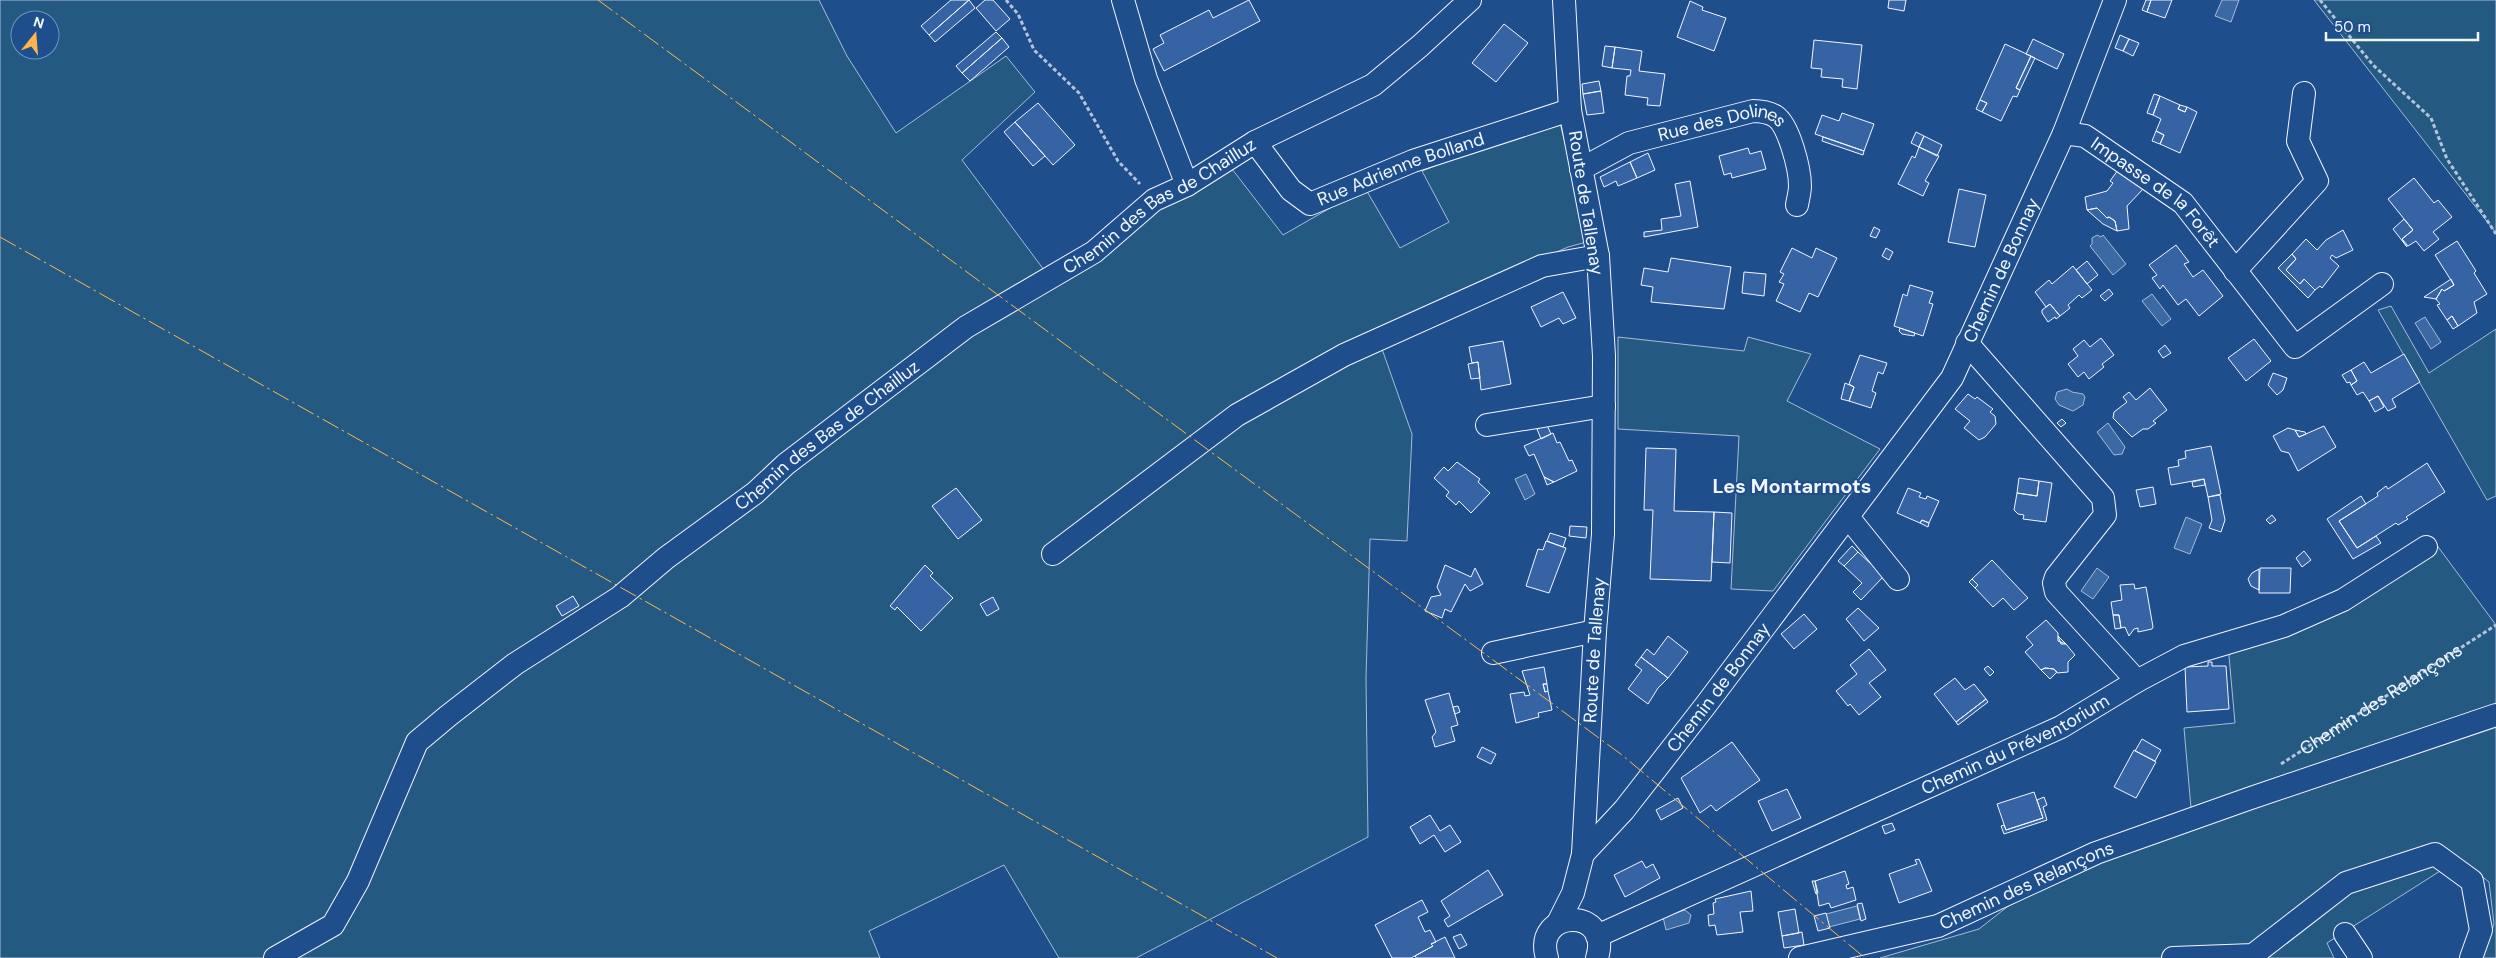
<svg xmlns="http://www.w3.org/2000/svg" width="2496" height="958" font-family="'DM Sans',sans-serif">
  <style>
    .green { fill: #245a82; stroke: #a8bbd7; fill-rule: evenodd }
    .water { fill: #3b69a3; stroke: #a8bbd7 }
    .building { fill: #3563a3; stroke: #f2f6ff }
    .lines { fill: none; stroke-linecap: round; stroke-linejoin: round }
    .minor-casing { stroke: #f2f6ff; stroke-width: 24 }
    .path { stroke: #b3c4dc; stroke-width: 3; stroke-dasharray: 4 2.5; stroke-linecap: butt }
    .minor { stroke: #1f4e8c; stroke-width: 22 }
    .power { stroke: #ffb74d; stroke-width: 1; stroke-dasharray: 18 4 2.5 4; stroke-linecap: butt }
    .labels { text-anchor: middle; stroke-width: 4; stroke-linejoin: round; paint-order: stroke }
    .street-label { font-size: 18px; fill: #f2f6ff; stroke: #1f4e8c }
    .quarter-label { font-size: 20px; font-weight: bold; fill: #f2f6ff; stroke: #1f4e8c }
  </style>
  <rect width="100%" height="100%" fill="#1f4e8c"/>
  <path class="green" d="M0 0H819L847 56 896 133 1006 56 1035 92 962 160 1050 278 1150 189 1232 169 1283 235 1365 188 1400 248 1449 222 1422 171 1500 141 1560 123 1590 241 1568 247 1376 332 1412 434 1407 541 1370 539 1366 678 1368 837 1136 958H1059L1004 865 869 931 880 958H0ZM20 20H50V50H20Z
    M2314 0H2496V233Z
    M2391 306 2429 373 2496 329V496L2487 500 2378 310Z
    M1618 337 1744 351 1748 337 1811 354 1787 401 1880 449 1773 591 1731 589 1739 436 1618 429Z
    M2430 536 2496 625V707L2191 808 2184 728 2235 723 2229 656 2239 639 2339 595Z
    M2496 726V958H2481L2494 924 2489 882 2459 859 2327 943 2334 958H1880L1979 929 2085 846Z"/>
  <path class="water" d="M2222 0H2239L2231 22 2215 16Z
    M2097 235 2101 237 2103 235 2126 264 2113 275 2090 246 2092 244V238Z
    M2152 294 2171 319 2162 326 2142 301Z
    M2425 317 2441 342 2431 349 2415 323Z
    M2067 389 2072 392 2083 394 2085 397 2083 405 2073 411 2059 405 2055 399 2057 392Z
    M2108 423 2125 447 2122 454 2114 455 2097 432Z
    M1526 474 1535 494 1525 500 1515 479Z
    M2186 517 2202 524 2190 554 2174 548Z
    M2097 568 2109 577 2093 599 2081 591Z
    M1857 906 1860 919 1829 927 1826 914Z
    M1685 910 1691 915 1689 923 1666 930 1663 917Z"/>
  <path class="building" d="M951 0H969L929 35 921 26Z
    M969 0 975 8 935 42 929 35Z
    M985 0H993L1010 19 996 31 976 8Z
    M1249 0 1260 21 1164 71 1153 49 1164 43 1160 35 1209 10 1213 18Z
    M1889 0H1906L1904 11 1888 8Z
    M2146 0H2151L2147 12 2142 10Z
    M2151 0H2172L2165 18 2147 12Z
    M1690 1 1703 7 1702 10 1726 18 1714 51 1677 37Z
    M1504 24 1528 43 1496 82 1472 63Z
    M996 32 1002 38 962 73 956 66Z
    M2120 35 2129 39 2123 51 2115 48Z
    M1002 38 1009 47 970 81 962 73Z
    M2033 39 2064 54 2057 69 2026 54Z
    M2129 39 2139 43 2133 56 2123 51Z
    M1814 40 1862 45 1857 89 1842 87 1843 79 1821 77 1822 69 1811 68Z
    M2005 44 2031 56 2016 88 2020 90 2017 97 2013 96 2001 121 1982 112 1987 103 1980 100Z
    M1605 46 1615 47 1612 68 1602 66Z
    M1615 47 1642 51 1639 71 1665 74 1660 106 1647 105 1648 98 1625 95 1627 76H1630L1631 70 1612 68Z
    M2031 56 2035 58 2020 90 2016 88Z
    M1599 81 1601 91 1583 94 1582 84Z
    M1601 91 1604 113 1587 115 1583 94Z
    M2154 94 2160 96 2153 115 2147 113Z
    M2160 96 2180 105 2178 109 2185 112 2187 107 2197 112 2180 153 2160 144 2164 135 2156 131 2161 119 2153 115Z
    M1980 100 1987 103 1982 112 1976 109Z
    M1038 103 1075 145 1053 165 1015 122Z
    M2180 105 2187 107 2185 112 2178 109Z
    M1842 113 1874 124 1864 151 1815 134 1822 115 1839 121Z
    M1015 122 1045 156 1033 166 1004 132Z
    M2156 131 2164 135 2160 144 2152 141Z
    M1916 132 1924 136 1919 147 1911 143Z
    M1924 136 1942 145 1937 156 1919 147Z
    M1823 137 1864 151 1863 155 1822 141Z
    M1919 147 1939 156 1925 181 1929 183 1923 196 1898 184 1912 156 1915 158Z
    M1748 148 1750 154 1761 151 1766 169 1732 178 1731 173 1724 175 1719 156Z
    M1648 153 1655 170 1637 178 1630 162Z
    M1630 162 1637 178 1618 186 1616 181 1604 187 1600 177Z
    M2118 170 2144 188 2127 206 2129 229 2117 231 2115 221 2109 217 2107 218 2097 208 2087 210 2085 197 2107 191 2113 183 2110 181Z
    M2414 178 2434 203 2438 200 2452 217 2433 232 2439 239 2424 251 2416 241 2408 246 2402 239 2413 230 2388 199Z
    M1690 181 1698 227 1644 237V232L1662 230 1661 219 1681 216 1675 184Z
    M1959 189 1986 195 1975 247 1948 242Z
    M2097 208 2107 218 2109 217 2115 221 2117 231 2103 224 2087 210Z
    M2404 219 2413 230 2402 239 2407 247 2393 229Z
    M1874 227 1880 230 1876 238 1870 236Z
    M2343 230 2353 250 2336 258 2332 255 2330 258 2339 266 2322 288 2320 286 2315 290 2304 279 2300 284 2286 270 2296 259 2292 254 2306 239 2317 250 2326 240Z
    M2457 241 2476 271 2474 273 2487 294 2474 302 2477 313 2458 326 2452 316 2447 320 2437 305 2440 304 2436 299 2442 289 2444 291 2454 285 2435 255Z
    M2176 245 2189 262 2184 264 2193 277 2203 270 2223 296 2199 316 2186 299 2178 305 2163 285 2160 289 2152 278 2157 275 2149 265Z
    M1792 248 1812 258 1816 248 1837 258 1818 297 1809 293 1800 312 1776 301 1784 284 1779 282 1784 274 1780 272Z
    M1886 248 1893 252 1889 260 1882 256Z
    M2292 254 2296 259 2286 270 2300 284 2304 279 2315 290 2308 298 2278 268Z
    M1671 258 1731 267 1724 309 1651 302 1653 287 1641 285 1644 268 1668 272Z
    M2087 261 2098 275 2087 284 2076 270Z
    M2073 266 2092 290 2082 298 2079 295 2068 305 2070 308 2060 316 2050 304 2046 307 2035 292 2049 280 2052 284Z
    M1744 272 1766 274 1764 296 1742 293Z
    M2451 279 2454 285 2444 291 2442 289 2436 299 2424 297Z
    M1910 285 1933 292 1929 303 1933 304 1923 336 1894 326 1903 294 1907 296Z
    M2109 289 2113 294 2105 301 2100 296Z
    M1563 292 1576 318 1563 324 1559 318 1541 327 1531 307Z
    M2050 304 2060 316 2056 319 2055 317 2048 322 2042 313V310Z
    M2452 316 2458 326 2453 329 2447 320Z
    M1900 328 1915 333 1914 336 1902 334 1899 331Z
    M2101 338 2114 355 2102 364 2104 367 2089 379 2084 372 2078 377 2068 364 2078 356 2073 349 2084 340 2090 347Z
    M2254 339 2271 361 2246 381 2228 358Z
    M1503 341 1511 384 1481 390 1478 362 1472 363 1469 347Z
    M2165 345 2171 353 2163 358 2158 351Z
    M2404 354 2420 382 2392 399 2396 407 2388 411 2378 396 2369 401 2363 392 2357 395 2351 385 2357 381 2351 370 2364 362 2371 373Z
    M1860 355 1887 363 1883 374 1878 372 1872 391 1876 393 1871 408 1849 401 1854 387 1849 384Z
    M1478 362 1480 378 1471 379 1468 364Z
    M2351 370 2357 381 2351 385 2350 382 2347 383 2342 375Z
    M2273 373 2287 378 2283 390 2277 395 2268 385Z
    M1845 383 1854 387 1849 401 1841 399Z
    M2150 388 2167 410 2153 421 2156 423 2148 429H2143L2132 437 2113 418 2114 412 2127 402 2123 397 2129 392 2136 400Z
    M1968 394 1975 399 1977 397 1993 409 1990 412 1995 416 1996 424 1985 437 1979 440 1964 428 1970 421 1955 409Z
    M2378 396 2384 407 2375 412 2369 401Z
    M2062 419 2066 423 2061 427 2057 423Z
    M1547 425 1551 434 1541 439 1537 429Z
    M2324 426 2336 447 2298 471 2289 453 2281 451 2273 436 2288 428 2295 430 2299 437Z
    M2295 430 2305 432 2306 434 2299 437Z
    M1553 433 1557 443 1560 442 1569 461 1572 460 1577 471 1554 482 1544 477 1534 454 1529 456 1524 446Z
    M2211 446 2221 494 2208 497 2204 479 2171 485 2168 468 2179 466 2178 460 2186 458 2185 451Z
    M1646 448 1676 449 1674 511 1714 512 1711 581 1650 579 1653 510H1644Z
    M1457 462 1480 479 1478 482 1490 493 1471 513 1459 501 1456 505 1446 496 1449 492 1434 478 1444 467 1448 471Z
    M2427 463 2445 492 2406 517 2408 519 2398 525 2396 523 2357 548 2339 521 2378 496 2377 493 2386 486 2388 489Z
    M1544 477 1554 482 1547 485Z
    M2019 478 2039 481 2037 496 2017 493Z
    M2204 479 2205 485 2193 487 2192 482Z
    M2039 481 2052 483 2046 522 2023 519 2024 515 2018 514 2014 510 2017 493 2037 496Z
    M2153 487 2156 504 2140 507 2136 490Z
    M956 488 982 520 958 539 932 506Z
    M1908 488 1921 493 1919 497 1926 499 1927 496 1939 501 1929 523 1922 520 1920 523 1897 513Z
    M2220 495 2225 520 2221 532 2209 528 2212 520 2208 497Z
    M2361 496 2366 504 2339 521 2357 548 2376 536 2381 543 2353 559 2327 519Z
    M1714 512 1732 513 1730 563 1712 562Z
    M2272 515 2276 520 2270 524 2266 520Z
    M1922 520 1929 523 1928 527 1920 523Z
    M1570 526 1587 527 1586 538 1569 536Z
    M1550 533 1566 538 1563 547 1547 541Z
    M1546 541 1566 548 1549 593 1526 586 1538 549 1543 550Z
    M1852 546 1858 552 1844 566 1838 561Z
    M2304 551 2311 560 2302 567 2296 558Z
    M1858 552 1884 576 1861 600 1853 592 1862 583 1844 566Z
    M1992 560 2028 598 2014 610 2003 598 1993 607 1975 588 1978 585 1972 579Z
    M925 565 933 573 930 576 953 598 921 631 897 607 895 610 890 606Z
    M1445 565 1471 577 1475 568 1483 584 1470 591 1465 584 1451 612 1445 609 1442 618 1425 611 1431 597 1441 595 1437 587Z
    M2260 568H2291L2290 593H2259Z
    M2259 569V590L2251 586 2248 579 2252 573Z
    M1972 579 1978 585 1975 588 1969 582Z
    M2134 584 2135 589 2146 587 2153 627 2152 629 2138 632V628L2134 629 2129 636 2125 627 2121 628 2119 615H2113L2111 602 2122 600 2120 585Z
    M573 596 579 606 562 616 556 606Z
    M993 597 999 609 987 616 980 604Z
    M1858 608 1879 628 1864 641 1846 619Z
    M1804 614 1817 629 1794 649 1781 634Z
    M2113 615H2119L2121 628 2115 629Z
    M2046 620 2058 633V641L2066 644 2075 655 2068 662V672L2057 673 2054 669 2045 668 2041 670 2025 652 2033 645 2026 637Z
    M1668 636 1688 652 1668 678 1641 657 1647 649 1654 655Z
    M2058 636 2066 644H2061Z
    M1869 649 1886 670 1869 683 1881 697 1859 715 1850 704 1848 706 1836 691 1857 674 1850 665Z
    M1641 657 1668 678 1658 688 1648 704 1628 689 1642 670 1635 665Z
    M2208 662H2212V666H2226L2229 709 2187 712 2185 667 2208 666Z
    M1988 666 1994 672 1990 676 1984 669Z
    M1544 667 1547 684H1543L1545 692 1548 691 1552 710 1538 713 1539 717 1516 723 1510 694 1524 692 1525 696 1530 695 1522 671Z
    M2045 668 2054 669 2057 672 2050 679 2041 670Z
    M1955 678 1965 690 1974 684 1986 699 1956 722 1934 694Z
    M1543 684H1547L1548 691 1545 692Z
    M1449 693 1458 725 1451 727 1455 741 1435 747 1432 737 1436 732 1425 700Z
    M1986 699 1988 702 1958 725 1956 722Z
    M1458 706 1460 712 1455 714 1453 707Z
    M2142 739 2161 750 2155 761 2135 751Z
    M1732 742 1760 780 1716 811 1711 805 1700 813 1681 778Z
    M1482 747 1496 754 1491 764 1477 757Z
    M2134 750 2156 762 2136 798 2114 787Z
    M1787 789 1801 818 1772 831 1758 801Z
    M2034 792 2043 818 2006 830 1997 804Z
    M2044 797 2047 805 2043 807 2047 820 2004 834 2001 826 2004 825 2006 830 2043 818 2037 800Z
    M1678 798 1683 808 1661 820 1656 810Z
    M1430 815 1440 831 1450 825 1461 842 1445 852 1434 835 1420 844 1410 827Z
    M1892 823 1895 830 1885 834 1882 826Z
    M1919 859 1932 891 1899 903 1889 874 1917 864 1915 860Z
    M1642 861 1646 868 1653 864 1660 878 1625 897 1614 875Z
    M1488 870 1503 895 1448 927 1444 920 1450 916 1441 901Z
    M1845 871 1849 884 1846 885 1847 889 1853 887 1856 900 1831 908 1829 903 1819 906 1815 881Z
    M1812 881H1815L1818 893 1816 894Z
    M1751 891 1753 911 1740 912 1743 932 1717 935 1715 925 1709 926 1708 915 1714 914 1713 903 1716 902 1715 899Z
    M1422 900 1428 912 1418 917 1425 932 1430 930 1436 942 1431 944 1433 946 1411 958H1392L1375 925Z
    M1862 903 1866 919 1861 921 1857 904Z
    M1795 909 1799 933 1782 936 1778 912Z
    M1826 913 1830 928 1818 931 1814 916Z
    M1802 932 1804 945 1784 948 1782 936Z
    M1461 934 1467 945 1459 949 1453 937Z
    M1445 937 1455 958H1416L1415 956 1433 946 1431 944Z"/>
  <g class="lines">
    <g class="minor-casing">
      <g id="minor">
        <path d="M1123 0 1146 79 1187 185"/>
        <path id="s2" d="M2064 133 2085 136 2183 203 2295 347 2382 284"/>
        <path id="s3" d="M1255 142 1291 190 1310 204 1413 161 1570 110"/>
        <path id="s4" d="M1581 169 1629 143 1753 111C1761 111 1768 112 1775 116 1789 125 1800 169 1800 186 1800 192 1798 199 1797 205"/>
        <path d="M2235 271 2317 181 2298 141 2304 93"/>
        <path d="M1967 343 2103 498 2105 515 2056 577 2054 583 2056 592 2137 681"/>
        <path d="M1487 425 1604 406"/>
        <path d="M1848 517 1898 579"/>
        <path d="M1053 554 1237 415 1344 355 1542 266 1598 256"/>
        <path d="M1493 653 1595 631"/>
        <path id="s5" d="M1583 854 1624 810 1705 706 1952 378 2064 133 2115 0"/>
        <path id="s6" d="M1558 923 1573 893 1583 854 1595 631 1603 534 1604 356 1598 256 1570 110 1564 0"/>
        <path d="M2345 934 2361 958"/>
        <path id="s7" d="M1597 936 2061 727 2137 681 2184 656 2284 626 2343 600 2426 547"/>
        <path id="s8" d="M275 958 333 925 358 881 417 742 448 716 515 664 620 597 666 558 755 493 786 464 966 327 1094 252 1154 200 1187 185 1255 142 1373 85 1420 46 1470 0"/>
        <path d="M1547 958C1532 908 1613 907 1597 958"/>
        <path id="s9" d="M1800 958 1938 926 2096 853 2248 799 2496 715"/>
        <path d="M2173 958 2253 955 2346 883 2435 854 2472 881 2481 930 2471 958"/>
      </g>
    </g>
    <g class="path">
      <path d="M1006 0 1018 14 1034 50 1079 93 1118 161 1140 184"/>
      <path d="M2320 0 2373 65 2431 118 2447 159 2496 234"/>
      <path id="s1" d="M2281 764 2496 625"/>
    </g>
    <use href="#minor" class="minor"/>
    <path class="power" d="M598 0 1622 755 1865 958
      M0 237 1277 958"/>
  </g>
  <g class="labels">
    <g class="street-label">
      <text dy="6" stroke="none"><textPath href="#s4" startOffset="151">Rue des Dolines</textPath></text>
      <text dy="6" stroke="none"><textPath href="#s3" startOffset="181">Rue Adrienne Bolland</textPath></text>
      <text dy="6" stroke="none"><textPath href="#s2" startOffset="112">Impasse de la Forêt</textPath></text>
      <text transform="translate(1586 203) rotate(81)" y="6">Route de Tallenay</text>
      <text dy="6" stroke="none"><textPath href="#s8" startOffset="1186">Chemin des Bas de Chailluz</textPath></text>
      <text dy="6" stroke="none"><textPath href="#s5" startOffset="721">Chemin de Bonnay</textPath></text>
      <text dy="6" stroke="none"><textPath href="#s8" startOffset="781">Chemin des Bas de Chailluz</textPath></text>
      <text dy="6" stroke="none"><textPath href="#s6" startOffset="278">Route de Tallenay</textPath></text>
      <text dy="6" stroke="none"><textPath href="#s5" startOffset="215">Chemin de Bonnay</textPath></text>
      <text dy="6" stroke="none"><textPath href="#s1" startOffset="119">Chemin des Relançons</textPath></text>
      <text dy="6" stroke="none"><textPath href="#s7" startOffset="460">Chemin du Préventorium</textPath></text>
      <text dy="6" stroke="none"><textPath href="#s9" startOffset="239">Chemin des Relançons</textPath></text>
    </g>
    <g class="quarter-label">
      <text x="1792" y="493">Les Montarmots</text>
    </g>
  </g>
  <g transform="translate(35 35) rotate(17)"><circle r="24" fill="#1f4e8c" stroke="#7391ba"/>
  <path d="M0-4L9 19L0 12L-9 19Z" fill="#ffb74d"/>
  <text y="-8" font-size="14" font-weight="bold" text-anchor="middle" fill="#f2f6ff">N</text>
  </g>
  <path d="M2326 32v8h152v-8" fill="none" stroke="#f2f6ff" stroke-width="2.5"/>
  <text x="2334" y="32" font-size="15" fill="#f2f6ff" stroke="#1f4e8c" stroke-width="4" paint-order="stroke">50 m</text>
</svg>
